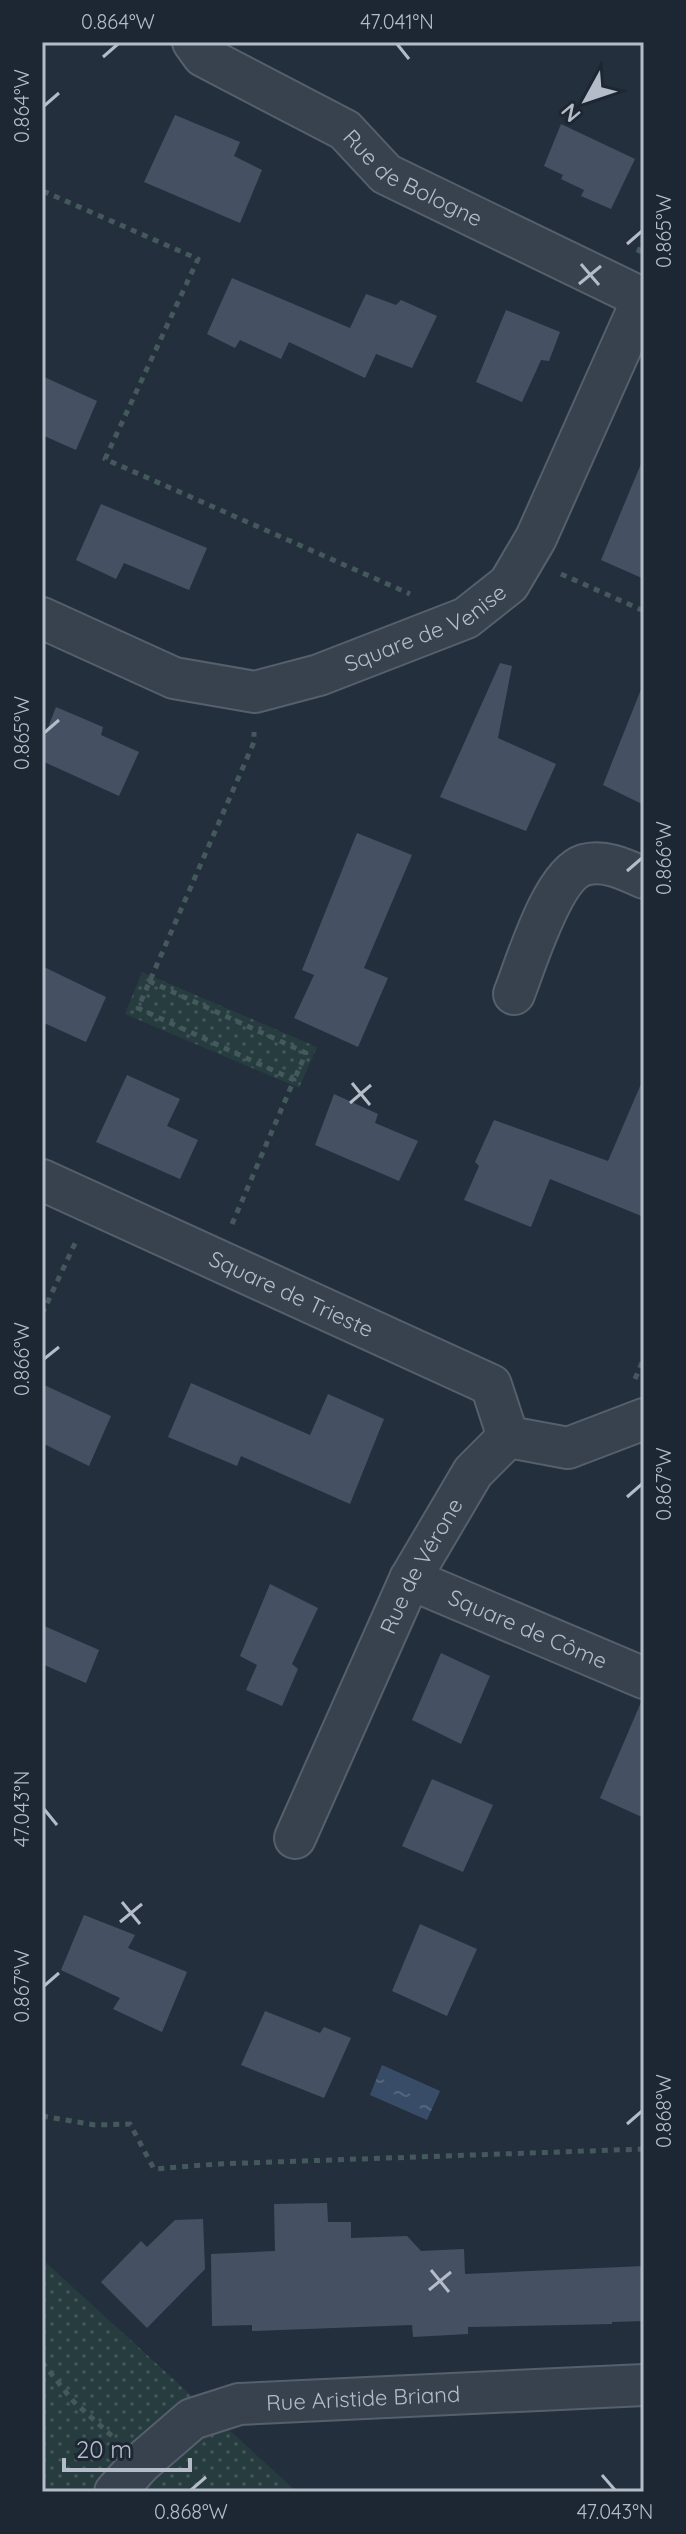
<svg xmlns="http://www.w3.org/2000/svg" width="686" height="2534" font-family="Quicksand,sans-serif">
  <style>
    .grass { fill: url(#grass-dots) }
    .water { fill: url(#water-ripples) }
    .building { fill: #455162 }
    .lines { fill: none; stroke-linecap: round; stroke-linejoin: round }
    .minor-casing { stroke: #565f6c; stroke-width: 44 }
    .path { stroke: #44595c; stroke-width: 5; stroke-dasharray: 6 6; stroke-linecap: butt }
    .minor { stroke: #38414e; stroke-width: 40 }
    .ticks { fill: none; stroke: #b4bcc9; stroke-width: 3 }
    .labels { text-anchor: middle; stroke-width: 7; stroke-linejoin: round; paint-order: stroke }
    .street-label { font-size: 22px; fill: #b4bcc9; stroke: #1d2633 }
    .neatline { fill: none; stroke: #b4bcc9; stroke-width: 3 }
    .ticks-label { font-size: 20px; text-anchor: middle; fill: #b4bcc9 }
  </style>
  <defs>
    <pattern id="grass-dots" width="8" height="8" patternUnits="userSpaceOnUse" patternTransform="scale(2)"><rect width="8" height="8" fill="#263c3f"/><path d="M2 2h.1M6 6h.1" fill="none" stroke="#435659" stroke-width="1.8" stroke-linecap="round"/></pattern>
    <pattern id="water-ripples" width="26" height="14" patternUnits="userSpaceOnUse" patternTransform="scale(2)"><rect width="26" height="14" fill="#394c67"/><path d="M2 4q2-2 4 0t4 0M15 11q2-2 4 0t4 0" fill="none" stroke="#53647b"/></pattern>
  </defs>
  <rect width="100%" height="100%" fill="#242f3e"/>
  <path class="grass" d="M142 972 317 1047 299 1088 125 1014Z
    M42 2259 297 2492H42Z"/>
  <path class="water" d="M382 2065 440 2091 427 2120 370 2095Z"/>
  <path class="building" d="M175 115 240 142 234 156 262 170 240 223 144 182Z
    M561 124 635 159 611 209 581 196 584 190 561 179 563 175 544 166Z
    M232 278 350 328 366 294 396 305 401 300 437 316 412 368 376 354 365 378 289 342 281 359 240 340 235 348 207 334Z
    M506 310 560 332 549 361 541 360 522 402 476 382Z
    M42 376 97 401 76 450 42 435Z
    M643 459H644V579L601 560Z
    M101 504 207 548 189 590 124 563 116 579 76 560Z
    M500 663 512 666 498 738 556 764 526 831 440 797Z
    M642 687 644 688V805L603 785Z
    M56 707 103 727 101 735 139 752 119 796 42 761V743Z
    M357 833 412 855 364 968 388 978 358 1047 294 1018 314 975 302 970Z
    M42 966 106 997 86 1042 42 1022Z
    M127 1075 180 1099 167 1126 198 1140 180 1179 96 1142Z
    M644 1077V1217L550 1179 531 1227 464 1200 479 1166 475 1162 494 1120 608 1161Z
    M334 1094 378 1114 375 1123 418 1141 399 1181 315 1145Z
    M191 1383 310 1435 328 1394 384 1419 350 1504 241 1456 237 1466 168 1437Z
    M42 1384 111 1416 89 1466 42 1443Z
    M270 1584 318 1608 292 1664 298 1669 282 1706 246 1690 257 1665 240 1656Z
    M42 1625 99 1650 86 1683 42 1664Z
    M441 1653 490 1676 461 1744 412 1720Z
    M642 1700 644 1701V1818L600 1798Z
    M432 1779 493 1805 463 1872 402 1846Z
    M84 1915 135 1935 128 1948 187 1972 162 2032 113 2009 120 1998 61 1970Z
    M420 1924 477 1949 447 2016 392 1991Z
    M265 2011 320 2033 324 2027 351 2038 324 2098 241 2065Z
    M327 2203 328 2222H351V2238L407 2236 421 2251 464 2249 465 2274 644 2266V2321L612 2322V2324L468 2327V2334L413 2337 412 2325 252 2331V2325L212 2326 211 2254 275 2251 274 2204Z
    M203 2219 205 2269 147 2328 101 2282 141 2241 147 2247 175 2220Z"/>
  <g class="lines">
    <g class="minor-casing">
      <g id="minor">
        <path id="s1" d="M193 42 203 56 345 130 386 174 644 299"/>
        <path id="s2" d="M42 618 174 678 255 692 319 675 466 618 509 584 536 538 643 298"/>
        <path d="M514 994C526 964 552 875 584 865 605 859 626 870 644 878"/>
        <path id="s3" d="M42 1180 491 1385 508 1437"/>
        <path id="s4" d="M410 1579 644 1678"/>
        <path id="s5" d="M295 1838 410 1579 473 1472 508 1437 568 1448 644 1419"/>
        <path id="s6" d="M115 2492 141 2463 192 2419 239 2404 644 2385"/>
      </g>
    </g>
    <path class="path" d="M43 191 198 259 105 459 410 594
      M638 253 644 239
      M561 574 644 611
      M149 981 306 1053 294 1080
      M232 1224 294 1080 138 1008 254 742V732
      M42 1314 77 1239
      M635 1379 644 1358
      M42 2116 95 2125 130 2124 154 2169 217 2164 644 2149
      M42 2362 73 2401 113 2437"/>
    <use href="#minor" class="minor"/>
  </g>
  <path class="ticks" d="M397 44 409 59M103 57 118 44M44 106 59 93M627 244 642 231M581 264 599 285M579 284 601 266M44 733 59 720M627 871 642 858M352 1083 370 1105M350 1103 371 1085M44 1359 59 1347M627 1497 642 1484M44 1809 57 1825M122 1902 140 1924M120 1922 142 1904M44 1986 59 1973M627 2124 642 2111M431 2270 449 2292M429 2290 451 2272M602 2475 615 2490M191 2490 206 2477"/>
  <g class="labels">
    <g class="street-label">
      <text dy="8" stroke="none"><textPath href="#s1" startOffset="262">Rue de Bologne</textPath></text>
      <text dy="8" stroke="none"><textPath href="#s2" startOffset="410">Square de Venise</textPath></text>
      <text dy="8" stroke="none"><textPath href="#s3" startOffset="274">Square de Trieste</textPath></text>
      <text dy="8" stroke="none"><textPath href="#s5" startOffset="300">Rue de Vérone</textPath></text>
      <text dy="8" stroke="none"><textPath href="#s4" startOffset="128">Square de Côme</textPath></text>
      <text dy="8" stroke="none"><textPath href="#s6" startOffset="280">Rue Aristide Briand</textPath></text>
    </g>
  </g>
  <rect width="686" height="2534" fill="none" stroke="#1d2633" stroke-width="88"/>
  <g transform="translate(586 100) rotate(230)" stroke="#1d2633" stroke-width="6" paint-order="stroke">
  <path d="M0-6L14 30L0 20L-14 30Z" fill="#b4bcc9"/>
  <text y="-12" font-size="22" font-weight="bold" text-anchor="middle" fill="#b4bcc9">N</text>
  </g>
  <path d="M64 2458v12h126v-12" fill="none" stroke="#b4bcc9" stroke-width="4"/>
  <text x="76" y="2458" font-size="24" fill="#b4bcc9" stroke="#1d2633" stroke-width="6" paint-order="stroke">20 m</text>
  <rect x="44" y="44" width="598" height="2446" class="neatline"/>
  <g class="ticks-label">
    <text x="118" y="29">0.864°W</text>
    <text x="397" y="29">47.041°N</text>
    <text transform="translate(22 106) rotate(-90)" y="7">0.864°W</text>
    <text transform="translate(664 231) rotate(-90)" y="7">0.865°W</text>
    <text transform="translate(22 733) rotate(-90)" y="7">0.865°W</text>
    <text transform="translate(664 858) rotate(-90)" y="7">0.866°W</text>
    <text transform="translate(22 1359) rotate(-90)" y="7">0.866°W</text>
    <text transform="translate(664 1484) rotate(-90)" y="7">0.867°W</text>
    <text transform="translate(22 1809) rotate(-90)" y="7">47.043°N</text>
    <text transform="translate(22 1986) rotate(-90)" y="7">0.867°W</text>
    <text transform="translate(664 2111) rotate(-90)" y="7">0.868°W</text>
    <text x="191" y="2519">0.868°W</text>
    <text x="615" y="2519">47.043°N</text>
  </g>
</svg>
